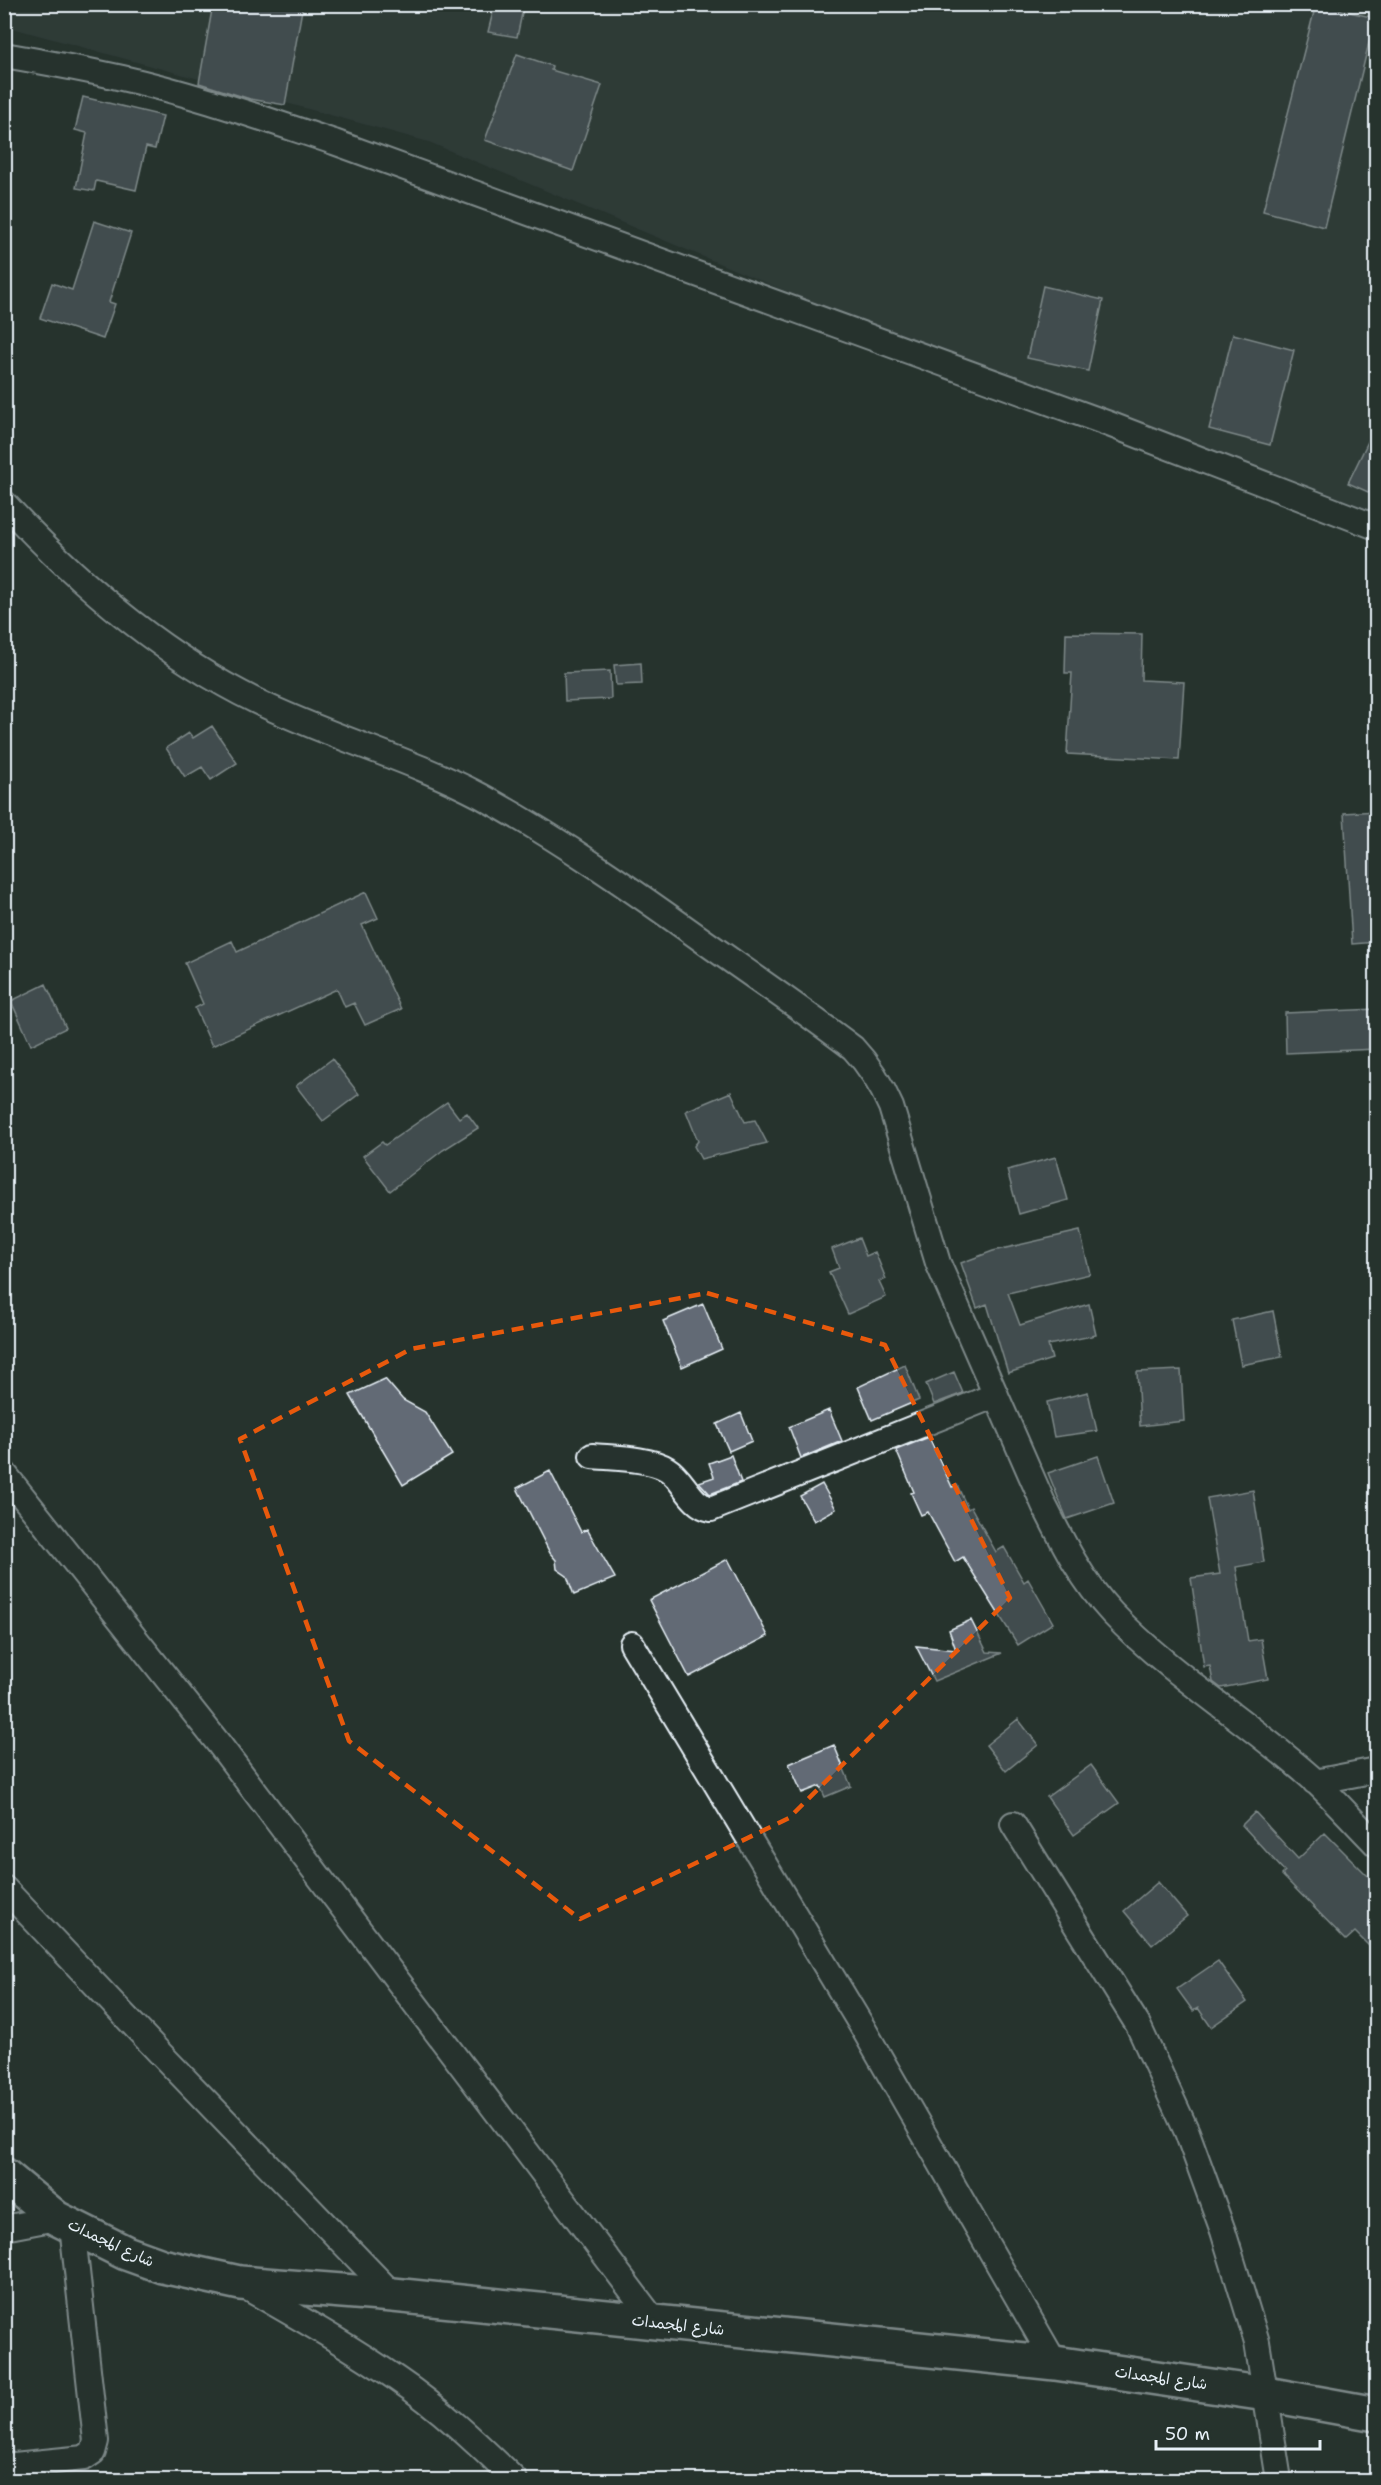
<svg xmlns="http://www.w3.org/2000/svg" width="1381" height="2485" font-family="'Shantell Sans','Playpen Sans Arabic',sans-serif">
  <style>
    .built { fill: #384442 }
    .building { fill: #626a74; stroke: #e8f1f8; stroke-width: 1.5 }
    .lines { fill: none; stroke-linecap: round; stroke-linejoin: round }
    .minor-casing { stroke: #e8f1f8; stroke-width: 28 }
    .secondary-casing { stroke: #e8f1f8; stroke-width: 38 }
    .minor { stroke: #26332d; stroke-width: 24 }
    .secondary { stroke: #26332d; stroke-width: 33 }
    .marked { fill: none; stroke: #e8590c; stroke-width: 4.5; stroke-dasharray: 12 8; stroke-linejoin: round }
    .labels { text-anchor: middle; stroke-width: 6; stroke-linejoin: round; paint-order: stroke }
    .street-label { font-size: 15px; fill: #e8f1f8; stroke: #26332d }
  </style>
  <rect width="100%" height="100%" fill="#26332d"/>
  <filter id="ink" filterUnits="userSpaceOnUse"><feTurbulence type="fractalNoise" baseFrequency=".0167" numOctaves="2"/><feDisplacementMap in="SourceGraphic" scale="12" xChannelSelector="R" yChannelSelector="G"/><feConvolveMatrix kernelMatrix="1 2 1 2 8 2 1 2 1" color-interpolation-filters="sRGB"/></filter>
  <g filter="url(#ink)">
    <path class="built" d="M4 5H1376V519L977 371 429 142 5 26Z"/>
    <path class="building" d="M213 4H303L285 105 250 99 199 83Z
      M495 4H524L517 37 488 32Z
      M1316 4 1375 18 1324 227 1263 211Z
      M517 54 552 66 551 70 602 85 573 171 485 140Z
      M83 97 163 116 155 149 146 147 136 190 96 181 94 191 76 188 87 133 75 130Z
      M94 221 131 233 109 302 115 304 103 339 40 318 52 283 72 290Z
      M1043 286 1103 300 1088 371 1027 358Z
      M1233 334 1294 350 1270 445 1209 429Z
      M1377 423V496L1348 483Z
      M1066 633 1142 634 1141 680 1184 682 1179 760 1067 754 1072 673H1065Z
      M641 663 642 684 616 685 614 665Z
      M610 671 611 699 565 701 564 673Z
      M212 726 237 763 211 780 202 767 185 777 166 748 189 733 193 738Z
      M1377 811V942L1352 944 1344 813Z
      M366 892 378 918 362 925 401 1009 365 1025 354 1003 345 1007 337 989 212 1046 195 1008 203 1004 185 963 232 941 237 952Z
      M46 984 66 1028 31 1045 11 1001Z
      M1377 1009V1049L1286 1053 1285 1013Z
      M332 1059 359 1094 323 1121 296 1086Z
      M731 1092 745 1122 755 1120 767 1143 701 1159 694 1146 698 1141 686 1111Z
      M447 1102 459 1118 467 1113 478 1128 443 1150 390 1191 363 1156 382 1142 385 1145Z
      M1056 1157 1068 1200 1019 1214 1007 1170Z
      M1080 1231 1090 1274 1008 1293 1020 1325 1089 1304 1096 1335 1048 1345 1052 1359 1008 1373 987 1304 977 1308 961 1263 993 1251Z
      M859 1238 866 1256 875 1252 886 1279 879 1282 886 1297 848 1314 829 1272 839 1268 832 1249Z
      M703 1304 722 1349 682 1367 663 1321Z
      M1273 1311 1282 1357 1241 1365 1232 1320Z
      M905 1365 919 1400 872 1420 858 1387Z
      M1181 1370 1184 1421 1140 1426 1137 1372Z
      M954 1372 963 1393 934 1404 926 1384Z
      M385 1379 403 1400 425 1412 452 1455 403 1485 350 1395Z
      M1088 1392 1097 1431 1054 1437 1047 1402Z
      M829 1410 842 1441 801 1458 789 1427Z
      M741 1413 752 1441 729 1451 717 1424Z
      M929 1437 952 1487 957 1485 968 1509 971 1507 996 1552 1004 1547 1024 1582 1028 1579 1053 1623 1018 1645 963 1557 955 1562 928 1512 921 1515 911 1493 914 1492 896 1450Z
      M731 1455 741 1482 710 1494 699 1482 714 1477 709 1463Z
      M1098 1456 1114 1503 1067 1519 1048 1473Z
      M550 1471 581 1532 587 1529 615 1578 574 1595 567 1576 557 1569 556 1560 550 1553 517 1488Z
      M822 1484 836 1509 814 1521 800 1496Z
      M1253 1490 1264 1562 1236 1567 1248 1641 1261 1639 1268 1679 1221 1688 1213 1682 1210 1666 1204 1667 1191 1578 1220 1574 1207 1498Z
      M728 1559 768 1636 689 1677 649 1600Z
      M971 1620 987 1652 1002 1653 934 1681 916 1646 956 1650 949 1630Z
      M1018 1719 1038 1745 1006 1771 986 1745Z
      M834 1745 851 1786 825 1797 820 1786 802 1793 789 1764Z
      M1091 1765 1119 1803 1074 1835 1047 1797Z
      M1255 1812 1298 1859 1325 1833 1377 1885V1954L1355 1932 1346 1940 1282 1875 1285 1872 1242 1825Z
      M1158 1882 1187 1916 1152 1945 1124 1911Z
      M1218 1961 1247 2002 1211 2027 1198 2008 1193 2011 1177 1989Z"/>
    <g class="lines">
      <g class="minor-casing">
        <path id="minor" d="M4 55C44 62 83 69 122 78 194 94 264 119 334 142L1109 424 1376 527
          M4 503C76 581 160 654 256 701 329 737 409 758 481 796 562 840 638 894 712 947 759 980 807 1013 853 1048 870 1066 881 1084 891 1107L938 1263 1044 1505C1063 1543 1083 1582 1112 1613 1173 1677 1251 1723 1316 1782 1337 1802 1356 1824 1376 1844
          M592 1456C612 1458 650 1458 667 1469 684 1479 690 1505 711 1509L996 1395
          M4 1473 219 1744 656 2323
          M632 1644 863 2028 1055 2363
          M1315 1782 1376 1770
          M1013 1824 1138 2025 1187 2132 1223 2231 1257 2342 1279 2480
          M4 1888 158 2051 393 2295
          M4 2228 56 2218
          M244 2286C296 2316 348 2345 397 2379 440 2408 478 2444 515 2480
          M4 2466 84 2458 93 2452 96 2441 72 2226"/>
      </g>
      <g class="secondary-casing">
        <path id="secondary" d="M4 2175 56 2218 126 2253 162 2266 240 2283 393 2295 1055 2363 1266 2394 1376 2414"/>
      </g>
      <use href="#minor" class="minor"/>
      <use href="#secondary" class="secondary"/>
    </g>
  </g>
  <path d="M0 0H1381V2485H0ZM707 1293 885 1345 1010 1598 789 1818 580 1919 349 1741 240 1439 411 1349Z" fill="#26332d" fill-opacity=".55" fill-rule="evenodd"/>
  <path class="marked" d="M707 1293 885 1345 1010 1598 789 1818 580 1919 349 1741 240 1439 411 1349Z"/>
  <g class="labels">
    <g class="street-label">
      <text transform="translate(111 2243) rotate(25)" y="5">شارع المجمدات</text>
      <text transform="translate(678 2325) rotate(6)" y="5">شارع المجمدات</text>
      <text transform="translate(1161 2378) rotate(8)" y="5">شارع المجمدات</text>
    </g>
  </g>
  <rect width="1381" height="2485" fill="none" stroke="#26332d" stroke-width="24"/>
  <rect x="12" y="12" width="1357" height="2461" fill="none" stroke="#e8f1f8" stroke-width="2" filter="url(#ink)"/>
  <path d="M1156 2440v9h164v-9" fill="none" stroke="#e8f1f8" stroke-width="3"/>
  <text x="1165" y="2440" font-size="18" fill="#e8f1f8" stroke="#26332d" stroke-width="4.5" paint-order="stroke">50 m</text>
</svg>
